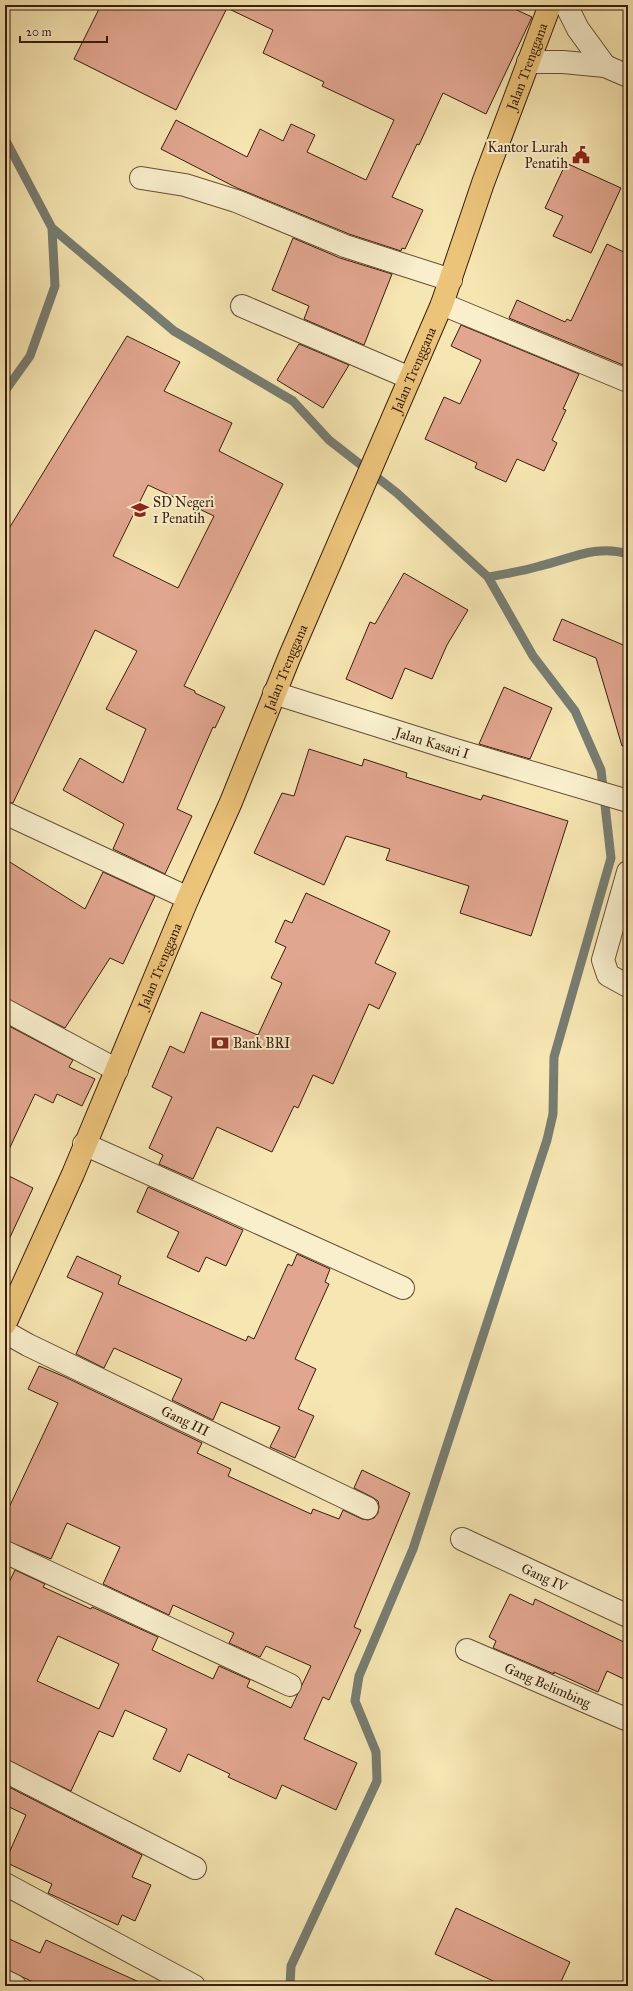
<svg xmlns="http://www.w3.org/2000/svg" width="633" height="1991" font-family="'IM FELL Great Primer',serif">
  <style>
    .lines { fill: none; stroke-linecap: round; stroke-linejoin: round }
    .stream { stroke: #777d72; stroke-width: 9 }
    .building { fill: #e1a68f; stroke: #391d0d; fill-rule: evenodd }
    .minor-casing { stroke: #684f36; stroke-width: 24 }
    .major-casing { stroke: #391d0d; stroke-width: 24 }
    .minor { stroke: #f9efcd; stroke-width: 22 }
    .major { stroke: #ebc379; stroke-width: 22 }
    .labels { text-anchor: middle; stroke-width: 4; stroke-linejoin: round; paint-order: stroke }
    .street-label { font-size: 14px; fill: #391d0d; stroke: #f9efcd }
    .poi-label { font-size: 14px; fill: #391d0d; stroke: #f9efcd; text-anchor: start }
  </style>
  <rect width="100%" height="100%" fill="#f6e6b2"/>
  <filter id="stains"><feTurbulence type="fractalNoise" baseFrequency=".005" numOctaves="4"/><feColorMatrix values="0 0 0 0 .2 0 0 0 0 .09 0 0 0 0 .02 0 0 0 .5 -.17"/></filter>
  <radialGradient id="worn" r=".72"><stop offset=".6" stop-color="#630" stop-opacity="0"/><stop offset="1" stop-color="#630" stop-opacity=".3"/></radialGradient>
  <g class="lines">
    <path class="stream" d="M5 139 52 228 55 286 30 356 5 391
      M52 228 174 331 293 401 329 440 397 493 488 577 533 656 575 711 601 770 611 858 554 1057 553 1114 547 1140 413 1549 359 1676 355 1701 376 1752 377 1781 291 1966 290 1986
      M488 577C505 574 523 571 540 566 570 559 597 544 628 554"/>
  </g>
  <path class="building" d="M101 5H506L532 17 486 114 443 93 419 145 417 144 392 197 423 210 405 249 402 248 401 251 349 234 237 188 161 149 176 120 247 157 260 129 283 141 291 124 315 135 307 152 366 180 394 120 322 86 324 82 263 53 273 30 227 8 176 110 74 59Z
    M566 163 621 188 591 253 553 236 563 216 545 208Z
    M293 238 340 258 392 274 364 345 304 319 309 306 272 290Z
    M607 244 628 254V367L509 318 517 300 565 322 567 319 571 321Z
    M461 325 579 374 563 409 566 410 552 440 557 443 544 471 517 459 506 482 475 468 477 463 425 439 444 397 460 404 481 360 451 346Z
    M127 336 180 362 164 391 232 423 219 451 283 484 184 686 195 691V693L225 707 215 728 213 727 177 809 192 816 165 874 113 849 124 824 63 790 80 758 123 783 146 729 106 709 137 651 95 630 13 803 5 802V535ZM148 485 214 516 178 588 113 556Z
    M299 344 349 365 323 408 277 380Z
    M404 573 468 610 447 645 432 679 405 668 392 699 346 679 370 622 375 624Z
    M562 619 628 647V745L622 746 596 658 553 640Z
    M504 687 552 708 530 759 479 744Z
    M309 749 362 766 364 759 407 773 406 777 481 800 483 795 568 821 531 936 460 913 469 886 386 860 390 849 346 836 324 885 254 853 282 793 294 796Z
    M5 859 85 909 103 872 155 896 123 964 110 958 65 1028 5 998Z
    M306 893 390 931 375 963 396 973 379 1009 369 1004 333 1084 313 1075 298 1108 294 1106 272 1152 217 1127 193 1179 159 1164 163 1155 149 1148 172 1097 152 1087 170 1046 184 1053 201 1012 258 1035 282 983 271 978 286 947 275 942 285 920 292 923Z
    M7 1025 73 1060 69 1067 95 1079 82 1106 57 1094 53 1103 35 1094 5 1158V1030Z
    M5 1174 33 1188 5 1248Z
    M148 1187 243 1230 226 1266 206 1257 199 1272 167 1257 179 1232 137 1212Z
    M297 1254 330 1269 325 1282 329 1284 295 1359 316 1369 298 1409 314 1416 295 1458 270 1447 280 1427 221 1402 213 1420 172 1400 182 1379 114 1348 104 1368 76 1354 103 1293 67 1277 77 1256 121 1276 118 1284 246 1341 248 1336 254 1339 288 1264 292 1266Z
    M39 1366 65 1377 202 1443 197 1453 231 1469 228 1476 311 1514 313 1509 339 1519 343 1510 362 1519 368 1520 374 1518 378 1513 379 1507 378 1501 372 1497 354 1488 362 1470 410 1493 354 1627 361 1630 329 1700 323 1697 304 1739 357 1763 336 1810 282 1785 276 1799 228 1777 230 1774 188 1754 180 1772 153 1759 167 1729 125 1710 113 1737 99 1731 71 1791 5 1759V1591L15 1570 45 1584 43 1587 91 1609 92 1607 158 1637 152 1650 213 1679 219 1666 250 1680 247 1687 291 1708 311 1666 266 1646 260 1657 229 1643 234 1633 173 1605 169 1615 103 1584 120 1547 67 1523 51 1559 5 1540V1516L58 1403 28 1389ZM58 1636 119 1664 99 1709 37 1681Z
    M510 1594 533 1605 535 1599 628 1644V1681L607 1671 598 1692 554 1672V1674L493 1648 496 1641 489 1637Z
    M5 1785 142 1855 132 1877 151 1885 135 1921 122 1915 118 1925 48 1893 52 1884 5 1862 26 1815 5 1805Z
    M456 1908 570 1962 559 1986H504L435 1954Z
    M5 1937 40 1953 46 1940 148 1986H42L5 1969Z"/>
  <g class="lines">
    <g class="minor-casing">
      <g id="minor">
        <path d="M566 5 578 29 605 66"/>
        <path d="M528 62H563L605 66 628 76"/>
        <path d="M141 178 185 185 236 201 345 246 451 280"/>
        <path d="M442 304 628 381"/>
        <path d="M242 306 410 378"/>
        <path id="s1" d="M274 693 452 749 628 801"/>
        <path d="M7 814 188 898"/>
        <path d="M628 872 603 960 608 975 628 986"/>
        <path d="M5 1010 117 1070"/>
        <path d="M84 1144 403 1288"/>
        <path id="s2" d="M5 1332 28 1345 367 1508"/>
        <path id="s3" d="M462 1539 628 1616"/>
        <path d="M5 1552 290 1685"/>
        <path id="s4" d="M467 1650 628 1720"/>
        <path d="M5 1771 195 1868"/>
        <path d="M5 1884 194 1986"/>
        <path d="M5 1981 15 1986"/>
      </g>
    </g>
    <g class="major-casing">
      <g id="major">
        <path id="s5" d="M5 1324 73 1174 188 898 231 802 289 658 442 304 483 183 550 5"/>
      </g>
    </g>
    <use href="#minor" class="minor"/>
    <use href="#major" class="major"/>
  </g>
  <defs>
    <g id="civic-bare" transform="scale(1.38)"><path d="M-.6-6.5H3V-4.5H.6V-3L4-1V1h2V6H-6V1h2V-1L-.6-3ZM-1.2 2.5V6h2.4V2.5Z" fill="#8f2418" stroke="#f9efcd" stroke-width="2.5" paint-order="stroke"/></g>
    <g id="school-bare" transform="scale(1.38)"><path d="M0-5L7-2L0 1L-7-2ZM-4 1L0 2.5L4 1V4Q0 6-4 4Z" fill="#8f2418" stroke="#f9efcd" stroke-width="2.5" paint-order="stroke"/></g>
    <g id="bank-bare" transform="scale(1.38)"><path d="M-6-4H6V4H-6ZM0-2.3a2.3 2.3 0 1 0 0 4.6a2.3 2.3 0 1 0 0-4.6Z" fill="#8f2418" stroke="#f9efcd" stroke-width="2.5" paint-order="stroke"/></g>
  </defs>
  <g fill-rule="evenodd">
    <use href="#civic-bare" x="581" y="155"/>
    <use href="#school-bare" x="140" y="510"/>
    <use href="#bank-bare" x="220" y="1043"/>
  </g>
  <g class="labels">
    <g class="street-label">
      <text dy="5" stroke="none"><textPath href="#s5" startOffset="1362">Jalan Trenggana</textPath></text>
      <text dy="5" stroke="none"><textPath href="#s5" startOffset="1038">Jalan Trenggana</textPath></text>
      <text dy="5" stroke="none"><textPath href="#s5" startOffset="714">Jalan Trenggana</textPath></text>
      <text dy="5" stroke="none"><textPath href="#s1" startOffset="166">Jalan Kasari I</textPath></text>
      <text dy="5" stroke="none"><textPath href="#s5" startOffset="390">Jalan Trenggana</textPath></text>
      <text dy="5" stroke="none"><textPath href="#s2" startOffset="201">Gang III</textPath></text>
      <text dy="5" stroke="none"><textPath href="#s3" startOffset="91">Gang IV</textPath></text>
      <text dy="5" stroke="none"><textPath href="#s4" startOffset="88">Gang Belimbing</textPath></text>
    </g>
    <g class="poi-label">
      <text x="568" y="152" text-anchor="end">Kantor Lurah<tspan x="568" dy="16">Penatih</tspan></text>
      <text x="153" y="507">SD Negeri<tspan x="153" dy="16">1 Penatih</tspan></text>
      <text x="233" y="1048">Bank BRI</text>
    </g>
  </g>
  <rect width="633" height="1991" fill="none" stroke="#f6e6b2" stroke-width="20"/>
  <rect x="6" y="6" width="621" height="1979" fill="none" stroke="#391d0d" stroke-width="2"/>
  <rect x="10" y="10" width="613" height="1971" fill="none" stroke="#391d0d"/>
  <path d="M20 36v6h87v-6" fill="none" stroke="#391d0d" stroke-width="2"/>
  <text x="26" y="36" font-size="12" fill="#391d0d" stroke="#f9efcd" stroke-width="3" paint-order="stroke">20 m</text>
  <rect width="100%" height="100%" filter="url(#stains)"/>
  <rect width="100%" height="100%" fill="url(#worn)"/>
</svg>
